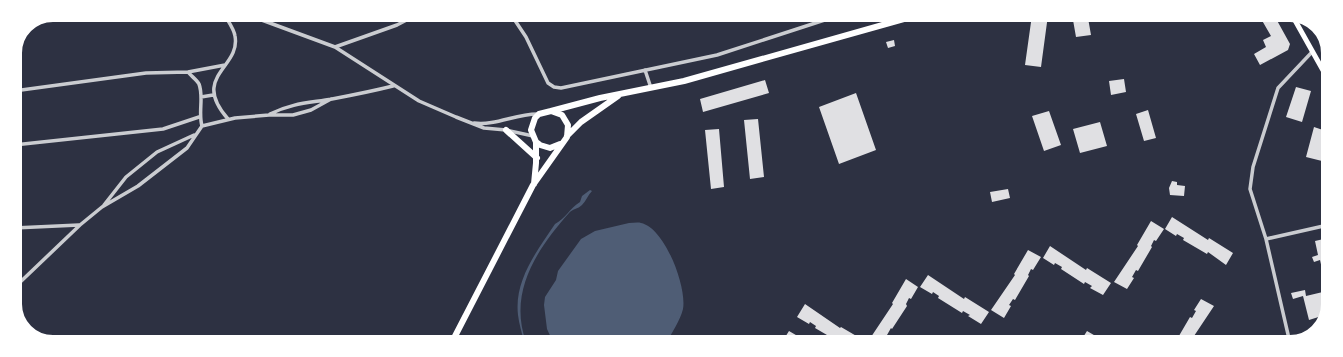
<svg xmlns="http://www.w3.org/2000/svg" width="1343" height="357" font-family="'Libre Baskerville',serif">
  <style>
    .water { fill: #4f5d75 }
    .building { fill: #e0e0e3 }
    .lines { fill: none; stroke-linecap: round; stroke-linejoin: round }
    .minor { stroke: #caccd0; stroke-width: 3.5 }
    .secondary { stroke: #fff; stroke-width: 5 }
    .primary { stroke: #fff; stroke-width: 6 }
    .rim { fill: none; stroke: #fff; stroke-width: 2 }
  </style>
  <rect width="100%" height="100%" fill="#2d3142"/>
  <path class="water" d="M590 190 592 191C588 195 586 201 582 205 578 209 572 209 569 213 537 249 508 292 526 342H524C522 333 519 324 518 315 514 280 537 251 555 224 565 219 570 208 580 202L582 196Z
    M629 223C633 223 638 222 641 223 665 228 687 287 683 309 680 321 672 332 667 342H553L547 329 544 305 545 297 556 280 558 271 581 239 595 231Z"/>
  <path class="building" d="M1032 15H1048L1041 67 1025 65Z
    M1263 15H1274L1290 44 1288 50 1260 65 1254 54 1266 47 1263 40 1271 36 1260 17Z
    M1088 18 1091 35 1076 37 1073 20Z
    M894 40 895 46 888 48 886 42Z
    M1124 79 1126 92 1111 95 1109 81Z
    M765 80 769 93 703 112 700 99Z
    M1296 87 1311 91 1302 122 1286 117Z
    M856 93 876 150 839 164 819 107Z
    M1148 110 1156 138 1144 141 1136 114Z
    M1049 111 1061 145 1044 151 1032 116Z
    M758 119 764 177 750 179 744 120Z
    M1100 122 1107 146 1080 153 1073 129Z
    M1314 127 1329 132V138L1322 161 1306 157Z
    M719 129 724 187 711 189 705 130Z
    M1172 181 1177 182V185L1185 186 1184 196 1170 195 1169 188Z
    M1008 189 1010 198 992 202 990 192Z
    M1172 217 1208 240 1209 238 1233 253 1226 265 1208 252 1207 254 1183 240 1184 238 1177 234 1176 236 1165 229Z
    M1151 221 1164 229 1156 241 1154 240 1151 246 1152 247 1138 271 1136 270 1132 277 1134 278 1127 289 1114 282 1138 246 1137 245Z
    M1328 238V314L1309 320 1303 296 1293 299 1291 293 1305 290 1306 296 1327 291 1320 260 1314 262 1312 257 1318 255 1315 241Z
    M1050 246 1086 270 1087 268 1111 283 1103 295 1090 288 1092 286 1085 282 1084 284 1061 269 1062 267 1055 263 1054 265 1043 258Z
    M1028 250 1041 257 1033 270 1031 269 1028 275 1029 276 1015 300 1013 299 1009 305 1011 306 1004 318 991 310 1015 275 1014 274Z
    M928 275 964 299 965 297 989 312 981 324 968 316 970 315 963 311 962 313 938 298 939 296 933 292 932 294 920 287Z
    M906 279 918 287 911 299 909 298 906 304 907 306 892 329 891 328 887 335 888 336 884 343H874L869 340 893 304 892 303Z
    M1201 299 1214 306 1190 342 1192 343H1177L1176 341 1190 317 1192 318 1196 311 1194 310Z
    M805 304 840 328 841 327 865 341 864 343H843L840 341 839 342 815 328 816 326 810 322 809 324 797 317Z
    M789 331 801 338 798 343 782 342Z
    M1087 331 1099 338 1096 343 1080 342Z"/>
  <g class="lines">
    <path class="minor" d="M52 14H54
      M224 14C228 21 234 29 235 36 241 68 190 76 228 119
      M240 14 259 19 335 47 419 101 456 117 484 128 506 130 533 136
      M513 14 514 19 526 37 548 83 554 87 561 88 717 55 840 15
      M514 19 529 14
      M335 47 397 25 418 14
      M645 70 651 88
      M188 72C191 76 197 80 199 84 204 97 198 112 202 126
      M14 91 146 73 188 72 225 65
      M201 97 213 95
      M270 114C292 103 309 103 332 99 353 95 373 91 393 86
      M474 123C496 126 517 113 539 114
      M14 145 163 129 199 117
      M104 205 126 177 157 152 194 135
      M14 228 79 225
      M1266 239 1328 225
      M14 288 80 225 102 207 138 186 187 148 202 126 235 118 269 115H293L311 110 331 99
      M1289 341 1314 335
      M1290 343 1266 239 1250 189 1253 167 1278 88 1312 52"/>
    <path class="secondary" d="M1292 15 1329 81"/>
    <path class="primary" d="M551 111 600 98 684 81 918 15
      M506 130 537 158
      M567 136 581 122 618 96
      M534 184 536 163V142
      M452 342 533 185 567 137 568 125 562 115 551 111 539 114 535 118 531 130 536 142 540 145 550 148 560 144"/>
  </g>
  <path d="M0 0H1343V357H0ZM53 21H1290A32 32 0 0 1 1322 53V304A32 32 0 0 1 1290 336H53A32 32 0 0 1 21 304V53A32 32 0 0 1 53 21Z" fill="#fff" fill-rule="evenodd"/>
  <path class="rim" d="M53 21H1290A32 32 0 0 1 1322 53V304A32 32 0 0 1 1290 336H53A32 32 0 0 1 21 304V53A32 32 0 0 1 53 21Z"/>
</svg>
